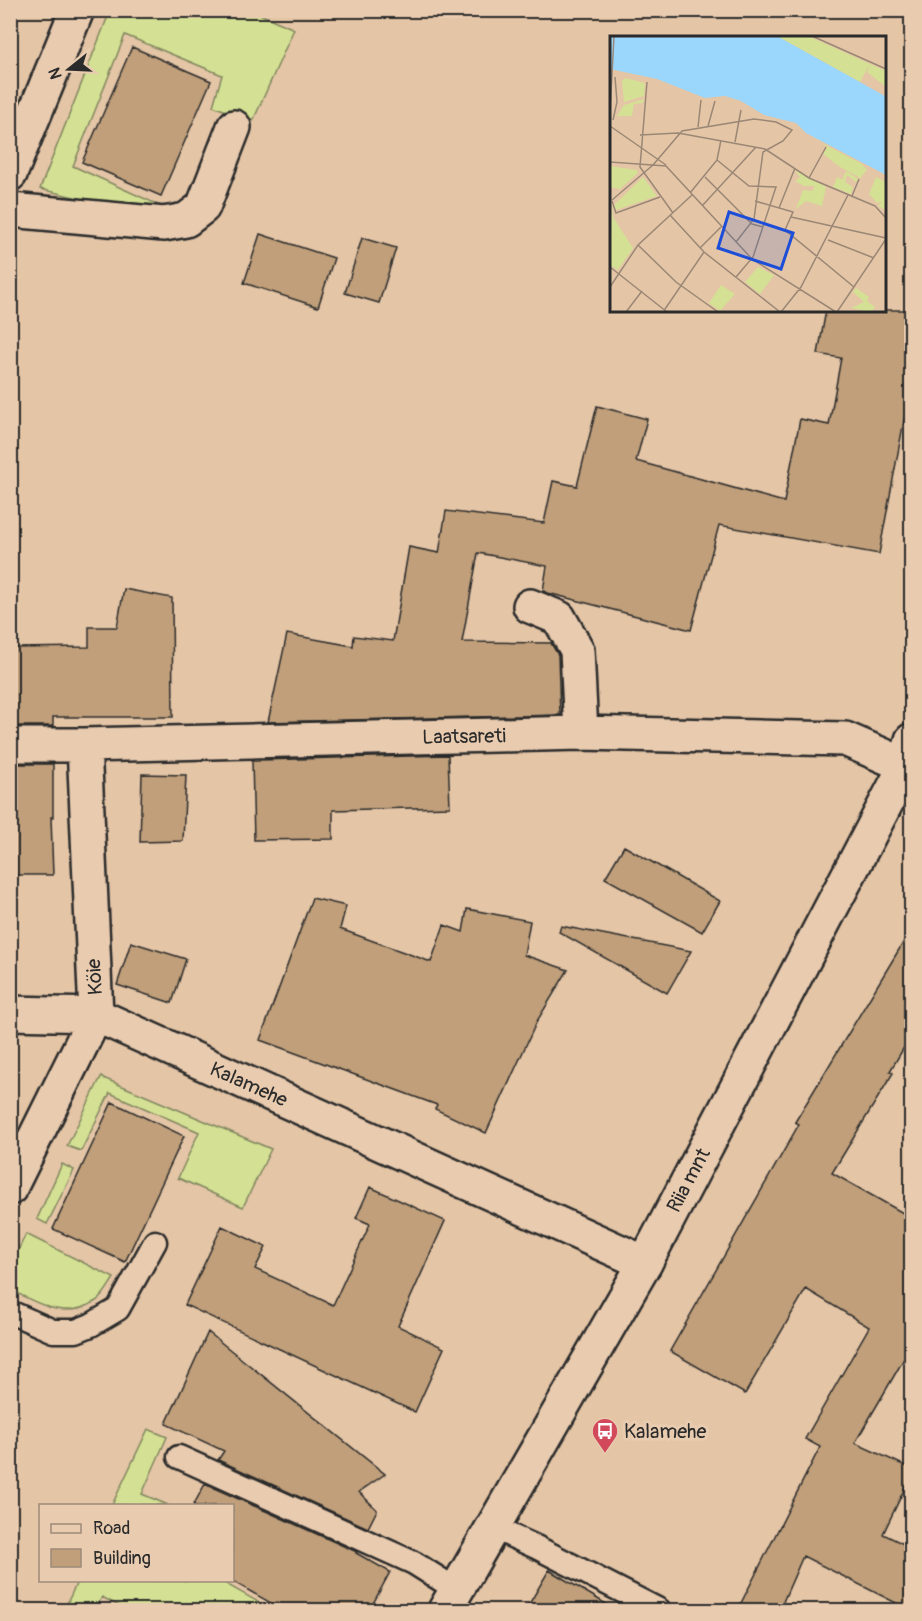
<svg xmlns="http://www.w3.org/2000/svg" width="922" height="1621" font-family="Pangolin,sans-serif">
  <style>
    .grass { fill: #d4e093; stroke: #80865f; stroke-width: 1.5 }
    .building { fill: #c09f7a; stroke: #2b2b2b; stroke-width: 1.5 }
    .lines { fill: none; stroke-linecap: round; stroke-linejoin: round }
    .service-casing { stroke: #2b2b2b; stroke-width: 27 }
    .minor-casing { stroke: #2b2b2b; stroke-width: 38 }
    .secondary-casing { stroke: #2b2b2b; stroke-width: 38 }
    .service { stroke: #e9cbaf; stroke-width: 22 }
    .minor { stroke: #e9cbaf; stroke-width: 33 }
    .secondary { stroke: #e9cbaf; stroke-width: 33 }
    .labels { text-anchor: middle; stroke-width: 6; stroke-linejoin: round; paint-order: stroke }
    .street-label { font-size: 20px; fill: #2b2b2b; stroke: #e9cbaf }
    .poi-label { font-size: 20px; fill: #2b2b2b; stroke: #e9cbaf; text-anchor: start }
    .inset-road { fill: none; stroke: #9a8775; stroke-width: 1.5 }
    .view { fill: #1d4ed8; fill-opacity: 0.15; stroke: #1d4ed8; stroke-width: 3 }
    .inset-edge { fill: none; stroke: #2b2b2b; stroke-width: 3 }
  </style>
  <rect width="100%" height="100%" fill="#e4c5a6"/>
  <filter id="ink" filterUnits="userSpaceOnUse"><feTurbulence type="fractalNoise" baseFrequency=".0167" numOctaves="2"/><feDisplacementMap in="SourceGraphic" scale="12" xChannelSelector="R" yChannelSelector="G"/><feConvolveMatrix kernelMatrix="1 2 1 2 8 2 1 2 1" color-interpolation-filters="sRGB"/></filter>
  <g filter="url(#ink)">
    <path class="grass" d="M110 11H253L294 29 253 121 213 106 222 75 125 35 73 166 161 206 147 210 113 206 40 189Z
      M101 1077 271 1149 243 1207 178 1178 199 1132 110 1093 81 1151 67 1146Z
      M62 1164 74 1170 47 1224 37 1219Z
      M26 1234 114 1278C109 1285 103 1297 96 1301 65 1321 39 1304 11 1290V1265Z
      M148 1429 167 1437 142 1494 168 1505H112Z
      M78 1580 221 1581 267 1607 265 1610H127L102 1597 95 1610H64Z"/>
    <path class="building" d="M132 47 211 81 161 196 82 162Z
      M260 234 334 258 318 307 244 283Z
      M362 238 396 248 379 303 345 293Z
      M826 310H912V378L879 554 719 525 691 630 548 593 543 591 547 566 478 553 462 642 551 643 558 655 560 715 268 722 287 634 353 646 354 636 393 641 409 547 439 553 446 511 544 523 553 481 577 486 597 406 647 419 636 461 784 502 800 419 829 425 841 358 818 354Z
      M124 589 172 598 173 717H53V726H10V659H12L13 648 89 647V627H117Z
      M448 755 450 807 333 810V839L254 840 252 761H259L260 760Z
      M10 764H53V817H51L53 875H10Z
      M142 774 186 775 183 841 140 842Z
      M624 846 720 901 702 932 605 878Z
      M312 898 346 906 340 929 431 962 444 925 463 932 467 909 530 921 524 955 568 970 537 1021 486 1133 435 1109 437 1105 260 1040Z
      M561 926 691 951 667 993 559 932Z
      M912 928V1034L890 1071 893 1073 832 1173 912 1218V1345L855 1443 912 1469V1473L883 1534 912 1548V1611L803 1556 779 1611H737L820 1447 805 1439 869 1327 806 1289 745 1394 670 1351 799 1124 795 1122Z
      M131 942 186 959 172 1003 117 985Z
      M112 1102 184 1136 125 1262 53 1229Z
      M370 1187 445 1221 398 1326 444 1348 415 1412 185 1305 222 1226 266 1247 255 1269 333 1305 370 1224 356 1218Z
      M208 1332 385 1474 359 1492 377 1510 368 1528 218 1460 224 1451 166 1424Z
      M205 1484 357 1552 356 1553 390 1572 369 1611H285L232 1581V1506H193Z
      M549 1570 618 1611H525Z"/>
    <g class="lines">
      <g class="service-casing">
        <path id="service" d="M10 1312 53 1331H76L91 1325 118 1309 155 1242
          M179 1457 414 1563 457 1590
          M492 1527 536 1547 659 1610"/>
      </g>
      <g class="minor-casing">
        <path id="minor" d="M10 174 77 10
          M10 210 164 224 186 220 203 207 234 127
          M530 606 559 618 577 650 581 733
          M10 745H84L581 733 845 739 912 768
          M10 1013 96 1015 645 1263
          M10 1188 96 1015 84 745"/>
      </g>
      <g class="secondary-casing">
        <path id="secondary" d="M445 1610 645 1263 906 765 912 740"/>
      </g>
      <use href="#service" class="service"/>
      <use href="#minor" class="minor"/>
      <use href="#secondary" class="secondary"/>
    </g>
  </g>
  <defs>
    <g id="bus-pin" transform="scale(1.35)"><path d="M0 17L-7.5 6A9.5 9.5 0 1 1 7.5 6Z" fill="#d1495b" stroke="#e9cbaf"/><path d="M-5-6H5V4H4V6H2V4H-2V6H-4V4H-5ZM-3.5-4V0h7V-4ZM-3.5 1.2v1.5H-2V1.2ZM2 1.2v1.5H3.5V1.2Z" fill="#fff"/></g>
  </defs>
  <g fill-rule="evenodd">
    <use href="#bus-pin" x="605" y="1431"/>
  </g>
  <g class="labels">
    <g class="street-label">
      <text transform="translate(464 736) rotate(-1)" y="7">Laatsareti</text>
      <text transform="translate(94 977) rotate(-93)" y="7">Köie</text>
      <text transform="translate(249 1084) rotate(24)" y="7">Kalamehe</text>
      <text transform="translate(688 1180) rotate(-62)" y="7">Riia mnt</text>
    </g>
    <g class="poi-label">
      <text x="624" y="1438">Kalamehe</text>
    </g>
  </g>
  <g transform="translate(610 36)">
    <rect width="276" height="276" fill="#e4c5a6"/>
    <path d="M260 28 276 35V51L257 36ZM15 42 35 47 34 60 14 66 12 45ZM185 134 216 151 212 170 196 165 186 173 193 154 202 155 205 150H194L185 145 190 141ZM236 135 248 143 246 146 237 139 235 146 243 151 241 158 223 151 227 141 232 144ZM111 249 125 258 110 275 99 267ZM246 252 259 261 257 265 265 271 261 276 241 272 254 266 243 256Z" fill="#d4e093"/>
    <path d="M34 63 33 67 24 68 22 80H7L14 69Z" fill="#d4e093"/>
    <path d="M167 0H198L260 28 250 46ZM212 107 252 128 257 134 250 142 230 131 213 118 217 111ZM0 130 27 134 28 137 10 153 0 151ZM33 141 47 160 6 174 4 169ZM266 141 276 146V174L268 170 272 166 267 167 259 158 262 152H258L262 151ZM2 169 3 181 23 212 8 234 0 229ZM148 231 164 239 150 258 135 246Z" fill="#d4e093"/>
    <path d="M0 0H167L275 60 276 139 196 97 186 87 154 79 131 65 115 60 95 62 47 43 0 33Z" fill="#9bd7fc"/>
    <path class="inset-road" d="M202 0 276 33M37 46 30 131 63 177M0 77 4 0M3 84 7 66 5 41M0 90 56 129M98 90 105 65M88 91 91 64M30 99 68 97 155 113 199 142 265 170 276 182M125 106 131 74M107 124 139 150 166 151 143 221 126 241M0 126 56 130 142 223 226 276M43 129 72 95 144 83 166 86 182 94 173 105 153 116 144 183 126 206M95 141 142 188 153 191M199 142 216 111M80 157 107 124 111 104M242 160 249 143M2 164 43 129M2 165 6 177 50 161M145 165 183 176 175 194 244 251M92 170 146 111M169 172 185 132M60 179 94 216 170 276M181 181 276 202M218 204 264 222M28 209 66 246 108 276M90 212 111 191M0 231 57 276M0 251 28 209 82 159M16 276 32 255M53 276 94 216M171 276 191 251 238 159M227 276 276 203"/>
    <path class="view" d="M119 176 183 197 171 233 108 212Z"/>
    <rect width="276" height="276" class="inset-edge"/>
  </g>
  <rect width="922" height="1621" fill="none" stroke="#e9cbaf" stroke-width="36"/>
  <rect x="18" y="18" width="886" height="1585" fill="none" stroke="#2b2b2b" stroke-width="2" filter="url(#ink)"/>
  <rect x="39" y="1504" width="195" height="78" fill="#e9cbaf" stroke="#9d8b7a" stroke-width="1.5"/>
  <rect x="51" y="1524" width="30" height="9" fill="#e9cbaf" stroke="#9d8b7a" stroke-width="1.5"/>
  <text x="93" y="1534" font-size="18" fill="#2b2b2b">Road</text>
  <rect x="51" y="1549" width="30" height="18" fill="#c09f7a" stroke="#9d8b7a" stroke-width="1.5"/>
  <text x="93" y="1564" font-size="18" fill="#2b2b2b">Building</text>
  <g transform="translate(69 69) rotate(252)" stroke="#e9cbaf" stroke-width="4.5" paint-order="stroke">
  <path d="M0-4.5L10 22L0 15L-10 22Z" fill="#2b2b2b"/>
  <text y="-9" font-size="16" font-weight="bold" text-anchor="middle" fill="#2b2b2b">N</text>
  </g>
</svg>
